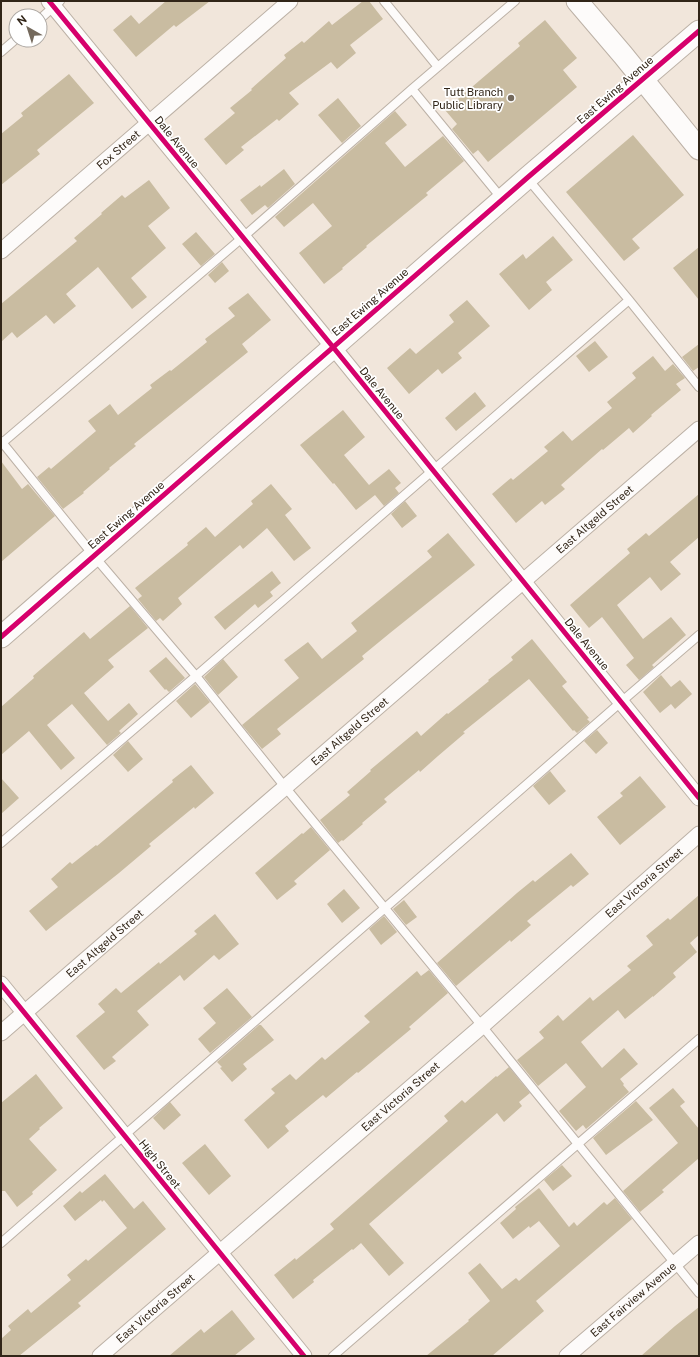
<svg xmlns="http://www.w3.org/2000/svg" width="700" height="1357" font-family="'Public Sans',sans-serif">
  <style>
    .building { fill: #c9bca1 }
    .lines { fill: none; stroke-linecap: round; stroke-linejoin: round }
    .lane-casing { stroke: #bcb1a6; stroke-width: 10 }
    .street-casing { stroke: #bcb1a6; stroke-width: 17 }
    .secondary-casing { stroke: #bcb1a6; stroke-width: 23 }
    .lane { stroke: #fdfbfa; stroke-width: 8 }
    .street { stroke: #fdfbfa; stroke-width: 15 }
    .secondary { stroke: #fdfbfa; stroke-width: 21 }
    .cycleway-casing { stroke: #fff; stroke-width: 8 }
    .cycleway { stroke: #d6006c; stroke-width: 5 }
    .poi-dot { fill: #74695c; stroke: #fff; stroke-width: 1.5 }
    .labels { text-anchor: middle; stroke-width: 3.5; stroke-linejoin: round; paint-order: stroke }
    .street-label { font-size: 11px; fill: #312518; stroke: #fff }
    .poi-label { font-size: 11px; fill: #312518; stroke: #fff; text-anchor: end }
  </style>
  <rect width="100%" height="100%" fill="#f1e6db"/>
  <path class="building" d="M166 1H210L176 27 174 25 136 57 113 30 131 15 139 24Z
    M363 1H369L383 19 350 45 356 53 337 69 331 62 289 93 299 104 279 121 277 119 241 147 244 150 226 165 204 139 235 113 230 108 252 90 251 89 286 58 284 55 302 41 304 43 329 21 332 25Z
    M545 20 577 58 563 70 577 87 488 162 478 150 473 154 452 129 457 124 445 110 520 46 518 43Z
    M69 74 94 103 37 150 40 154 1 185V134L23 116 21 113Z
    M338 98 361 126 342 143 318 115Z
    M395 111 407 125 385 143 405 167 443 136 464 161 426 193 428 195 366 246 367 247 342 268 343 269 324 284 299 253 332 226 313 203 284 227 275 217Z
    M633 135 684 195 632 239 640 248 624 261 566 192Z
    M284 169 295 184 268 208 265 205 252 215 240 200 260 185 261 187Z
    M149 180 170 208 148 226 166 248 131 278 147 297 132 309 98 267 66 294 76 306 54 324 46 315 17 338 12 332 1 342V304L77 241 74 238 102 214 101 213 122 195 125 198Z
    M196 232 215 254 201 266 182 244Z
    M553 236 573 260 546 282 552 290 529 310 499 274 523 254 526 259Z
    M699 247V300L673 268Z
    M222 262 229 271 215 283 208 275Z
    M248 293 271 320 242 344 248 352 134 444 136 446 109 468 110 469 83 492 84 493 63 509 37 477 49 467 51 469 96 431 88 421 110 404 118 415 152 388 150 385 170 370 171 371 207 342 205 339 235 316 228 308Z
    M467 300 490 326 458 353 462 358 442 374 438 369 409 394 387 368 410 348 416 354 454 322 449 315Z
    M595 341 608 357 589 372 576 356Z
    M699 344V367L693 371 682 357Z
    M653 356 665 371 673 364 685 378 676 384 681 390 651 415 652 416 633 433 629 428 603 450 602 449 561 485 565 489 545 505 542 501 516 523 492 494 511 478 513 480 548 451 544 447 563 431 572 441 612 408 607 402 636 378 632 373Z
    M475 392 486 406 456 431 445 418Z
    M343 410 365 437 344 455 369 485 389 469 401 483 395 488 399 493 384 506 375 495 356 510 334 483 333 484 300 445Z
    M1 461 22 489 28 484 55 516 1 562Z
    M271 484 292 509 285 515 311 548 294 561 267 528 243 549 240 545 178 598 182 604 163 621 160 618 156 621 138 599 142 596 135 588 188 545 187 543 206 527 215 537 253 504 251 501Z
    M699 494V537L670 562 681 574 661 591 650 577 617 605 643 639 671 617 686 635 652 665 654 667 639 680 626 665 634 658 602 617 589 628 570 605 630 553 627 549 646 533 649 536Z
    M405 501 417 516 402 528 391 514Z
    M448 533 475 565 390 633 362 656 364 659 277 729 281 734 262 749 242 725 299 678 284 660 308 642 322 659 357 631 351 623 432 557 427 551Z
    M272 571 281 583 270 592 273 596 258 608 255 604 225 630 214 617Z
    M130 606 148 628 108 660 114 667 84 693 108 721 129 703 138 714 119 731 121 733 107 745 72 704 47 725 75 758 61 770 29 731 1 755V707L34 678 33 676 84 632 90 639Z
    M532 639 567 682 562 686 589 718 587 719 590 722 577 733 574 730 573 731 529 679 463 732 465 733 438 756 420 772 419 770 384 799 387 802 362 823 363 824 343 841 342 840 338 843 320 820 350 795 347 792 371 771 370 770 417 731 421 736 447 713 448 714 489 681 488 680 513 660 511 657Z
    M166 657 185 678 169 692 166 689 165 690 149 671Z
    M223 659 238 677 218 695 204 677Z
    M661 675 671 687 680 680 692 694 675 709 671 704 660 713 643 692Z
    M195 684 210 702 191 718 176 701Z
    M597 730 608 743 596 754 584 741Z
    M128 741 143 759 128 772 113 755Z
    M191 765 214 793 195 809 194 807 149 844 151 846 119 873 46 931 29 911 58 887 51 879 70 862 72 864 96 845 97 846 173 782 172 780Z
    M550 771 566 791 549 805 533 786Z
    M640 776 666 807 620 845 597 817 623 796 620 793Z
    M1 778 19 798 1 814Z
    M311 827 330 850 294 881 297 884 277 900 255 873 302 833 303 834Z
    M571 853 589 874 573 887 571 885 527 921 531 925 511 942 510 940 456 986 437 963 517 893 533 880 535 882Z
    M344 889 360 908 342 923 327 904Z
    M699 895V935L690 943 697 952 673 973 676 977 653 997V996L625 1019 618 1010 581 1042 602 1068 624 1048 638 1064 620 1079 624 1084 623 1085 629 1092 586 1129 583 1125 576 1131 559 1111 586 1087 566 1063 538 1086 517 1060 544 1038 539 1032 558 1015 563 1021 590 997 593 1001 631 970 627 966 653 945 646 936 668 918 670 920Z
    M404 900 417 917 406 925 393 909Z
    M215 914 239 944 219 960 214 955 184 981 180 975 137 1011 149 1025 112 1057 116 1061 104 1070 76 1036 105 1012 98 1004 116 988 121 993 159 962 160 964 197 934 194 931Z
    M384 916 397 932 381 945 369 929Z
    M429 970 448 993 409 1027 411 1029 358 1073 357 1072 326 1098 323 1095 285 1126 289 1131 268 1149 244 1120 275 1093 271 1089 290 1074 296 1080 322 1057 325 1060 370 1022 364 1016 417 971 421 976Z
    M227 988 252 1017 210 1053 198 1039 216 1023 203 1008Z
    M259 1025H261L274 1040 243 1064 247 1069 232 1082 220 1068 222 1067 217 1062Z
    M509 1067 530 1093 519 1102 522 1106 504 1122 497 1113 369 1224 404 1263 389 1276 361 1243 353 1250 352 1249 313 1280 314 1282 293 1299 274 1275 295 1258 296 1260 334 1229 330 1224 448 1121 444 1116 462 1100 465 1103 496 1076 497 1077Z
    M36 1074 63 1108 39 1128 40 1129 29 1139 57 1170 32 1192 33 1194 17 1207 5 1191H1V1103Z
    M673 1088 685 1102 680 1106 699 1129V1158L662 1190 664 1192 640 1212 623 1191 678 1143 649 1108Z
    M636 1101 653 1120 606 1155 593 1138Z
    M170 1102 181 1115 164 1130 153 1118Z
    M205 1144 231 1176 209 1195 182 1163Z
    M562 1165 572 1176 553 1191 544 1180Z
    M105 1174 134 1209 143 1201 166 1229 78 1303 81 1306 19 1356H1V1339L11 1330 8 1326 28 1309 31 1313 71 1280 67 1275 86 1259 88 1261 127 1228 104 1200 102 1202 101 1200 75 1221 63 1206 80 1191 82 1193Z
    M539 1188 569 1227 574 1222 577 1226 604 1202 607 1205 615 1198 632 1219 536 1301 544 1311 492 1356H426L469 1321 468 1320 490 1301 468 1273 480 1263 502 1289 516 1278 519 1281 560 1246 539 1221 530 1228 529 1226 513 1239 500 1223 516 1209 515 1207Z
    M699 1307V1356H641L675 1326Z
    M232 1310 255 1339 234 1356H169L201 1329 204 1333Z"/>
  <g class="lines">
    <g class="lane-casing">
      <path id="lane" d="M384 1 438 67
        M40 19 60 1
        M1 52 16 39
        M412 89 503 200
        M527 178 629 300 699 387
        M1 441 94 556 196 676 285 787 482 1026 699 1293
        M1 444 242 238 412 89 515 1
        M1 843 196 676 629 300
        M1 1243 621 702 699 635
        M333 1356 699 1039"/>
    </g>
    <g class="street-casing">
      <g id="street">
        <path d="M49 1 333 347 699 798"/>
        <path id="s1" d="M1 251 290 1"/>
        <path d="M1 984 304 1356"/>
        <path id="s2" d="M1 1033 699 429"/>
        <path id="s3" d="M100 1356 482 1026 699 834"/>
        <path id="s4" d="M567 1356 699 1243"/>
      </g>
    </g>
    <g class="secondary-casing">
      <path id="secondary" d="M577 1 623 55 699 149
        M1 637 527 178 699 31"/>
    </g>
    <use href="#lane" class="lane"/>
    <use href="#street" class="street"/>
    <use href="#secondary" class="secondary"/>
    <g class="cycleway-casing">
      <path id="cycleway" d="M49 1 333 347 699 798
        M1 637 527 178 699 31
        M1 984 304 1356"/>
    </g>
    <use href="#cycleway" class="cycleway"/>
  </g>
  <circle class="poi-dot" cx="511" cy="98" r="4"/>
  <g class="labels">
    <g class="street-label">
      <text transform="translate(615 90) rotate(-41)" y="4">East Ewing Avenue</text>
      <text transform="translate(177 142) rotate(51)" y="4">Dale Avenue</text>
      <text dy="4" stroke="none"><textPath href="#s1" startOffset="155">Fox Street</textPath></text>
      <text transform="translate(370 302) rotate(-41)" y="4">East Ewing Avenue</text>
      <text transform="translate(382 393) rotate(51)" y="4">Dale Avenue</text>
      <text transform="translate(126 515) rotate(-41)" y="4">East Ewing Avenue</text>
      <text dy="4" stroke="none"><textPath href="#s2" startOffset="785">East Altgeld Street</textPath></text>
      <text transform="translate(587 644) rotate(51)" y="4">Dale Avenue</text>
      <text dy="4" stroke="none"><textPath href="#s2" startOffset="461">East Altgeld Street</textPath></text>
      <text dy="4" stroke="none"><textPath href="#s3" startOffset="721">East Victoria Street</textPath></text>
      <text dy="4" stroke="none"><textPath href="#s2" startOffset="137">East Altgeld Street</textPath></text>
      <text dy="4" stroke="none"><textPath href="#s3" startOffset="397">East Victoria Street</textPath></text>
      <text transform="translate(160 1164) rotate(51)" y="4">High Street</text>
      <text dy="4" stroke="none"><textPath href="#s4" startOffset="87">East Fairview Avenue</textPath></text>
      <text dy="4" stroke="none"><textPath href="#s3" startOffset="73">East Victoria Street</textPath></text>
    </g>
    <g class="poi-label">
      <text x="503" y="96">Tutt Branch<tspan x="503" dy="13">Public Library</tspan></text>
    </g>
  </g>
  <rect width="700" height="1357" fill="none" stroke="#312518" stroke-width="4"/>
  <g transform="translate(28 28) rotate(321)"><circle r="19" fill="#ffffff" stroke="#ada8a3"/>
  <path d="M0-3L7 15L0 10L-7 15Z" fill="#74695c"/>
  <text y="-6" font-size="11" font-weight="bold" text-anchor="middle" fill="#312518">N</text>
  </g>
</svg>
